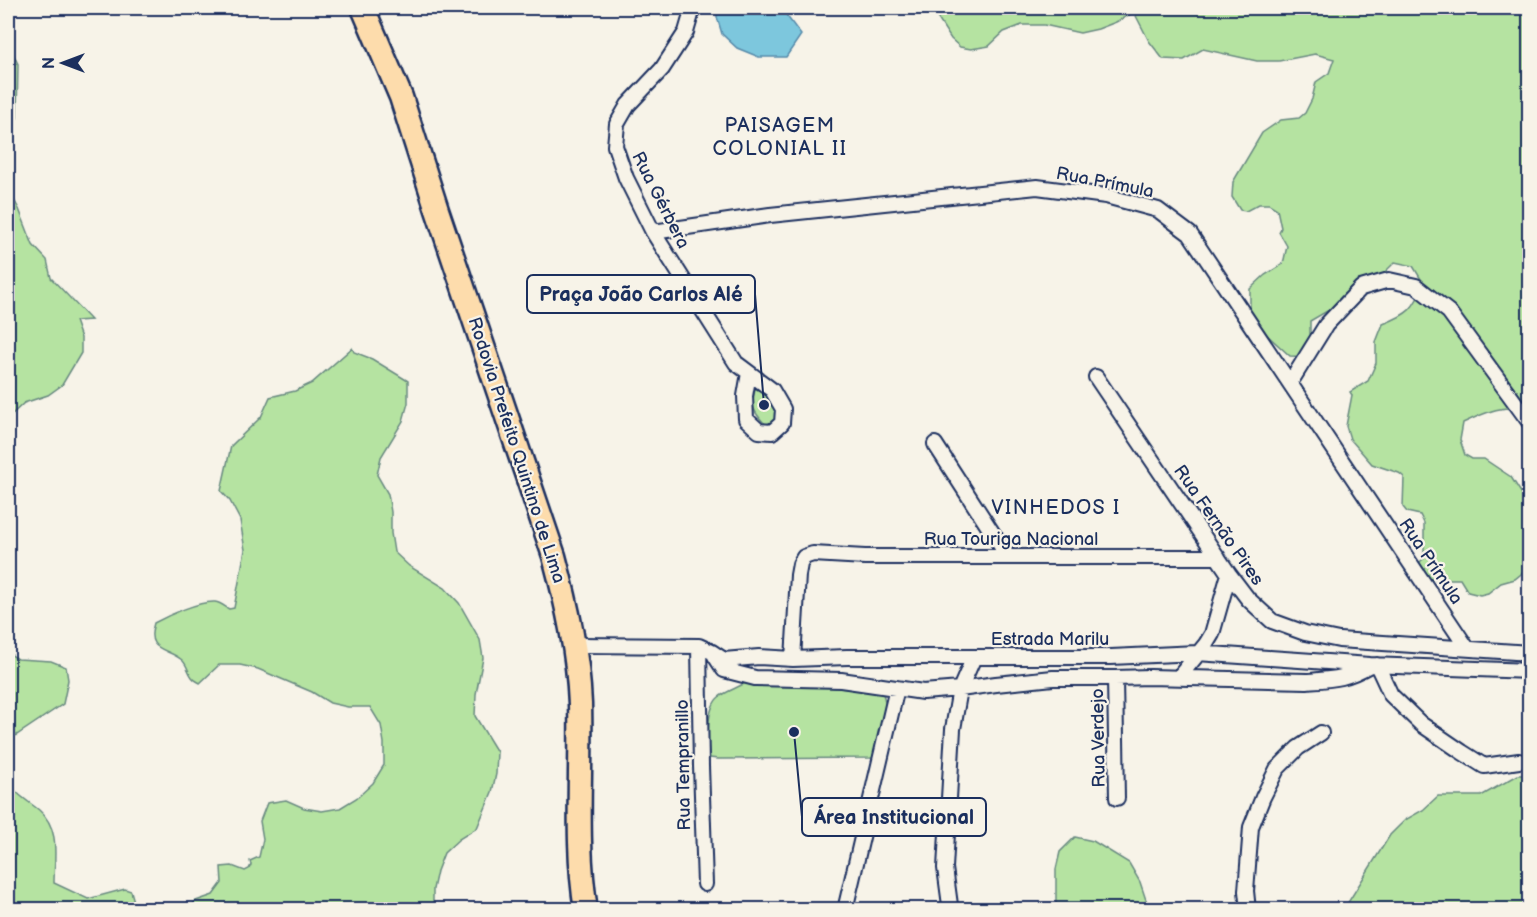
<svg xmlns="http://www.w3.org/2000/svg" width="1537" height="917" font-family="'Balsamiq Sans',sans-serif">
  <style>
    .green { fill: #b5e3a1; stroke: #688980; stroke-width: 1.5 }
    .water { fill: #7dc7dd; stroke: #568aaa; stroke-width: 1.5 }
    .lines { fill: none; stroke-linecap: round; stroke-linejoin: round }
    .minor-casing { stroke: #1b2f5e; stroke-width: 18 }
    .primary-casing { stroke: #1b2f5e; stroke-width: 27 }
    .minor { stroke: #f7f3e8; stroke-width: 14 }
    .primary { stroke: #fddcac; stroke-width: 22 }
    .labels { text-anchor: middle; stroke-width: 4.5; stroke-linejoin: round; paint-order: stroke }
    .street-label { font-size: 18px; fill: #1b2f5e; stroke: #f7f3e8 }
    .neighbourhood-label { font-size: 20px; letter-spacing: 1.5px; fill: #1b2f5e; stroke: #f7f3e8 }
    .leader { fill: none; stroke: #1b2f5e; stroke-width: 2 }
    .callout-dot { fill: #1b2f5e; stroke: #f7f3e8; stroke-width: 2 }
    .callout { fill: #f7f3e8; stroke: #1b2f5e; stroke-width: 2 }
    .callout-label { font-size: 20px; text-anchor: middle; font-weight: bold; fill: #1b2f5e }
  </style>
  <rect width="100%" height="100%" fill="#f7f3e8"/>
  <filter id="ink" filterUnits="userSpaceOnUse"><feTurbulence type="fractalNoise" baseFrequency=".0167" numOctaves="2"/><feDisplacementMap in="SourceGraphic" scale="12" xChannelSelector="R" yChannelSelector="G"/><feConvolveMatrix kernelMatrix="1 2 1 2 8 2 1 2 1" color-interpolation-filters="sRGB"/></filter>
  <g filter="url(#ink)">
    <path class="green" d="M931 8H1529V423C1525 419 1520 413 1515 410 1503 403 1474 418 1463 423L1460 440 1465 455 1472 459H1484L1511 477 1529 505V562L1526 570 1515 579 1501 583 1488 593 1480 595 1468 592 1460 579H1425L1414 565 1420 562 1424 558V523L1420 515 1407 512 1403 507 1404 477 1399 473 1372 464 1350 439 1346 426 1352 395 1350 392 1368 381 1376 363V342L1383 324C1409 314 1414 309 1424 284L1413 266 1395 262 1381 276 1362 287 1344 294 1329 310 1310 321V333L1317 348 1312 357 1290 356 1254 323 1250 311V289L1265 275 1283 264 1287 246 1279 232 1281 228 1277 209 1269 204H1259L1246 211 1240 210 1232 197 1233 182 1262 133 1281 120 1299 118 1305 113 1312 99 1316 82 1329 73 1334 59 1315 54 1279 61H1257L1203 49 1184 60 1163 59 1149 41 1134 12 1116 22 1098 29 1080 33 1044 25H1022L1004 32 989 46 971 49 960 47 951 39Z
      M8 43 18 64 17 118 8 127Z
      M8 189 19 209 33 245 47 260 51 278 91 320 75 321 81 338V353L62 385 48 395 24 403 8 418Z
      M352 348 354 352 372 359 408 381V403L403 421 381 457 377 475 388 494 391 512V533L394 552 409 566 445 588 459 603 480 640 483 658 476 694 475 716 497 752 496 774 492 792 477 828 459 839 444 853 437 871 433 889V909H187L196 901 213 895 222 883 221 867 232 866 245 871 249 869 251 865 250 861 259 857 263 839 260 821 267 803 286 800 304 808 322 811 340 808 358 797 373 783 384 765V743L381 725 370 707H348L330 703 312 692 258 669 240 665H219L200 683C197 681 194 680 192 677 188 672 187 664 182 660 166 647 145 652 154 623 169 615 199 601 215 602 221 603 224 606 229 609L234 608 245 550 240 520 230 501 221 491 231 446 261 417 270 397 295 391 312 383Z
      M756 386C772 394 776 401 777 419L771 423 765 424C751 410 751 404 756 386Z
      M8 653 18 659 51 661 66 667 68 680 63 704 14 737 8 753Z
      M745 683 822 686 883 693 886 706 873 758 718 759 710 758C707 742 706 708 719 697 727 691 737 688 745 683Z
      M1518 775H1529V909H1344L1390 835 1405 820 1423 810 1438 796H1481Z
      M8 781C15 794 28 801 39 810 61 829 54 858 54 883L88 899 125 889 131 891 136 909H8Z
      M1075 837 1093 841 1129 863 1140 882 1146 900 1152 909H1056V869L1060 852Z"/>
    <path class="water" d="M717 8H781L801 35 786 57H759L737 48 722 34 717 17Z"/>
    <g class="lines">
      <g class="minor-casing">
        <path id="minor" d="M693 8 686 32 662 69 628 105 617 124 615 146 626 178 653 232 736 363 772 390 783 409 782 423 772 432 759 431 746 419 745 396 749 373
          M653 232 770 215 1037 187 1106 196 1158 210 1190 234 1467 648
          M1096 377 1229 574 1248 599 1272 621 1305 633 1339 640 1530 653
          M1290 383 1326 325 1361 288 1389 280 1416 286 1449 312 1530 423
          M935 444 1008 557
          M575 645 699 646 712 652 724 660 759 657 793 659 847 657H1111L1197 653 1370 665 1530 671
          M699 646 701 766 705 884
          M715 656 724 670 755 678 841 680 923 692 960 689 996 684 1053 678H1115L1150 677 1307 681C1334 679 1346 679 1370 665
          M793 659 798 575 800 564 804 557 813 554 865 557H1218
          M1377 665 1391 695 1421 724 1462 752 1484 766 1519 761
          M1179 677 1206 644 1212 634 1229 574
          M1115 678 1117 798
          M845 910 897 688
          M952 910 950 905 945 868 953 729 960 689 974 657
          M1248 910 1246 891 1251 827 1263 797 1277 769 1298 748 1321 733"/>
      </g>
      <g class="primary-casing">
        <path id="primary" d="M363 8 401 97 437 210 554 556C567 605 578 654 580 704 582 772 575 843 586 910"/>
      </g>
      <use href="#minor" class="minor"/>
      <use href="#primary" class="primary"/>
    </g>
  </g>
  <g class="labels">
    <g class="street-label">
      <text transform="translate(1105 182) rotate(11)" y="6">Rua Prímula</text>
      <text transform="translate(661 200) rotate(63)" y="6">Rua Gérbera</text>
      <text transform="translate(517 450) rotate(72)" y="6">Rodovia Prefeito Quintino de Lima</text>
      <text transform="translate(1219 525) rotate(55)" y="6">Rua Fernão Pires</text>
      <text x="1011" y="545">Rua Touriga Nacional</text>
      <text transform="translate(1431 561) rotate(56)" y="6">Rua Prímula</text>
      <text x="1050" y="645">Estrada Marilu</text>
      <text transform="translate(1098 738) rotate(-91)" y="6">Rua Verdejo</text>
      <text transform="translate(683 765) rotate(-91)" y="6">Rua Tempranillo</text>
    </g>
    <g class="neighbourhood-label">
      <text x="780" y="132">PAISAGEM<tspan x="780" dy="23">COLONIAL II</tspan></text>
      <text x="1056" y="514">VINHEDOS I</text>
    </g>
  </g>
  <path class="leader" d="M764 405L755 294M794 732L802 817"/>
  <g class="callout-dot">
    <circle cx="764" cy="405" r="6"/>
    <circle cx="794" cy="732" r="6"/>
  </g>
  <g class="callout">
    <rect x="527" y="275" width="228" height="38" rx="6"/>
    <rect x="802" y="798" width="184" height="38" rx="6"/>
  </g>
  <g class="callout-label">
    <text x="641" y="301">Praça João Carlos Alé</text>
    <text x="894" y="824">Área Institucional</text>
  </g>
  <rect width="1537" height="917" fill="none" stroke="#f7f3e8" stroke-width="30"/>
  <rect x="15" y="15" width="1507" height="887" fill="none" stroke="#1b2f5e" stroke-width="2" filter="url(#ink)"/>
  <g transform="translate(63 63) rotate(270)" stroke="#f7f3e8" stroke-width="4.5" paint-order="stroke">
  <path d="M0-4.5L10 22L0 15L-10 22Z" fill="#1b2f5e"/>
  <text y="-9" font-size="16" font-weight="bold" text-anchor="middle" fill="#1b2f5e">N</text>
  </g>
</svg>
